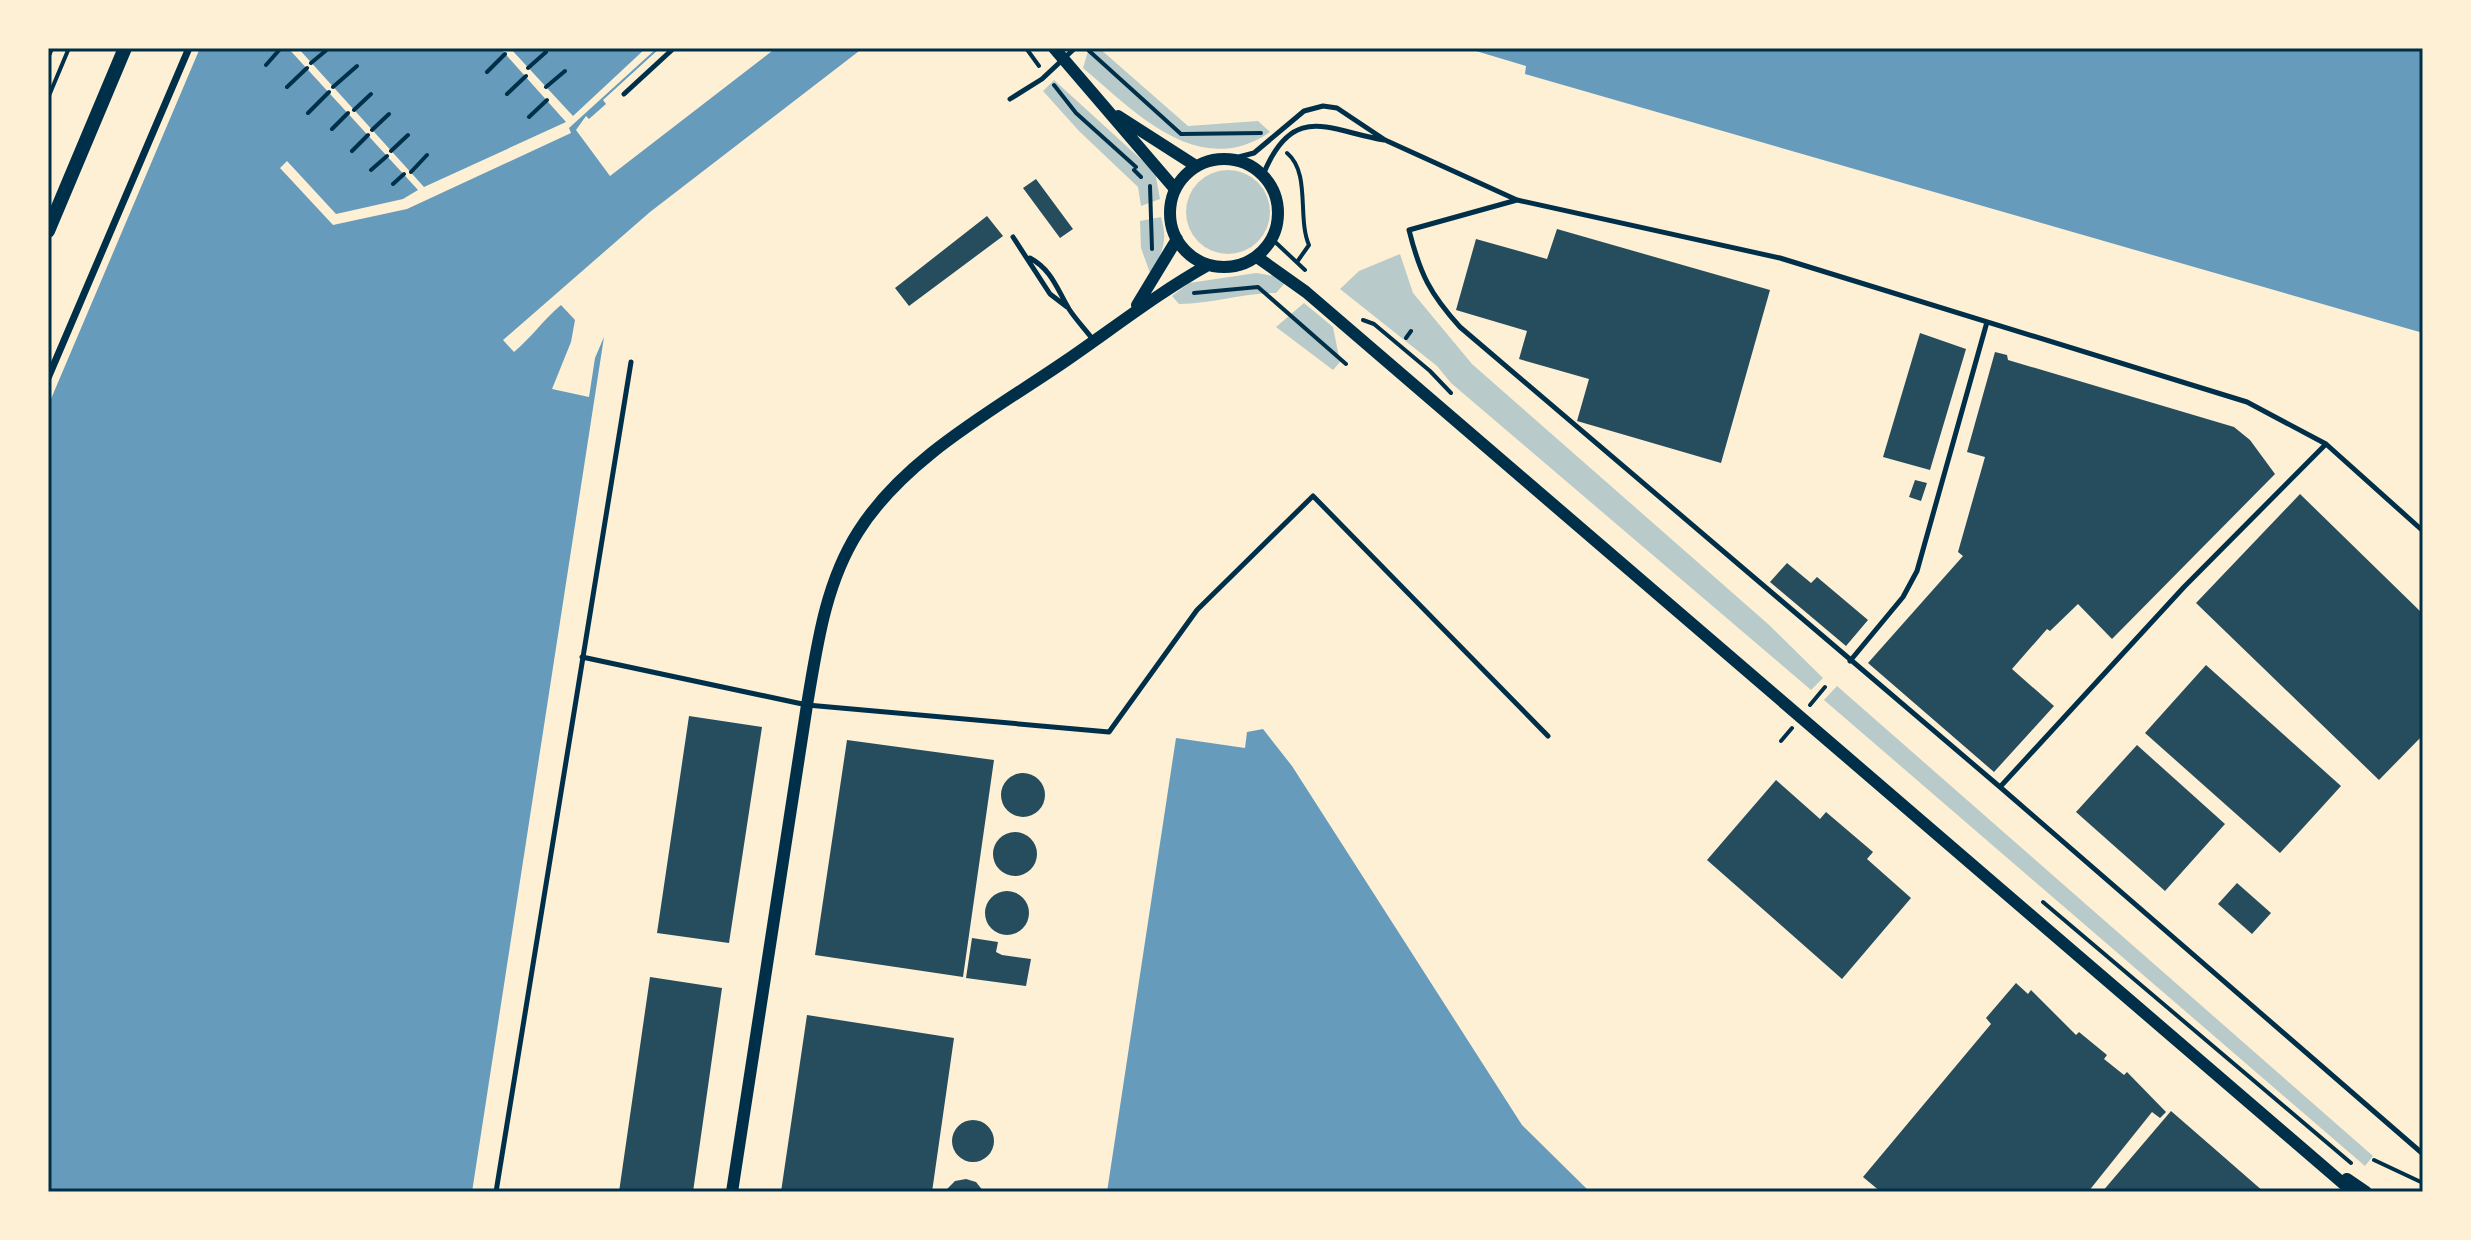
<svg xmlns="http://www.w3.org/2000/svg" width="2471" height="1240" font-family="'PT Sans',sans-serif">
  <style>
    .green { fill: #b9caca }
    .water { fill: #669bbc }
    .pier { fill: #fdf0d5 }
    .building { fill: #264d5e }
    .lines { fill: none; stroke-linecap: round; stroke-linejoin: round }
    .path { stroke: #003049; stroke-width: 4 }
    .service { stroke: #003049; stroke-width: 5 }
    .pedestrian { stroke: #003049; stroke-width: 7 }
    .minor { stroke: #003049; stroke-width: 8 }
    .tertiary { stroke: #003049; stroke-width: 12 }
    .secondary { stroke: #003049; stroke-width: 14 }
    .neatline { fill: none; stroke: #003049; stroke-width: 3 }
  </style>
  <rect width="100%" height="100%" fill="#fdf0d5"/>
  <path class="green" d="M1089 48H1099L1188 126 1258 121 1270 132C1199 181 1135 112 1083 68Z
    M1054 80 1155 172 1160 199 1141 206 1138 187 1079 131 1043 91Z
    M1186 212a42 42 0 1 1 84 0a42 42 0 1 1-84 0Z
    M1161 217C1168 241 1163 253 1150 273L1141 248 1140 221Z
    M1400 254 1413 293 1472 364 1768 624 1823 678 1811 690 1451 383 1437 366 1340 289 1359 271Z
    M1256 273 1273 276 1285 283 1276 293C1243 293 1212 304 1179 304L1172 296 1189 283Z
    M1304 303 1333 327 1340 362 1333 370 1276 327Z
    M1837 686 2373 1156 2365 1166 1824 700Z"/>
  <path class="water" d="M200 48H660L603 100 606 104 589 119 586 116 576 130 610 176 776 48H863L650 212 503 340 514 352C531 338 543 320 561 305L575 320 571 342 552 389 589 397 595 358 604 337 472 1192H48V406Z
    M1466 48H2423V333L1525 74 1526 66Z
    M1263 729 1292 766 1522 1125 1590 1192H1107L1176 738 1245 748 1247 732Z"/>
  <path class="pier" d="M288 48H298L424 187 566 122 500 48H510L573 116 646 48H657L569 128 571 133 407 209 333 225 280 168 287 161 336 214 403 199 418 190Z"/>
  <path class="building" d="M1036 179 1073 229 1060 238 1023 188Z
    M987 216 1003 236 909 306 895 288Z
    M1557 229 1770 290 1721 463 1577 421 1589 379 1519 359 1527 331 1456 310 1476 239 1547 259Z
    M1920 333 1966 349 1930 470 1883 457Z
    M1995 352 2007 355 2008 360 2234 427 2250 440 2275 474 2112 639 2078 604 2050 631 2047 629 2012 669 2054 706 1994 772 1868 663 1963 556 1958 552 1985 457 1967 452Z
    M1915 480 1927 483 1921 501 1909 497Z
    M2300 494 2423 614V735L2379 780 2196 603Z
    M1787 563 1811 583 1817 577 1868 620 1846 646 1770 582Z
    M2206 665 2341 786 2280 853 2145 733Z
    M689 716 762 727 729 943 657 933Z
    M847 740 994 760 963 977 815 955Z
    M2137 745 2225 824 2165 891 2076 812Z
    M1001 795a22 22 0 1 1 44 0a22 22 0 1 1-44 0Z
    M1776 780 1820 819 1826 812 1873 852 1867 859 1911 898 1842 979 1707 860Z
    M993 854a22 22 0 1 1 44 0a22 22 0 1 1-44 0Z
    M2237 883 2271 913 2252 934 2218 904Z
    M985 913a22 22 0 1 1 44 0a22 22 0 1 1-44 0Z
    M972 938 998 942 996 952 1002 955 1031 959 1026 986 966 978Z
    M650 977 722 988 693 1192H619Z
    M2016 983 2028 994 2031 990 2076 1035 2079 1032 2107 1055 2104 1059 2124 1075 2127 1072 2166 1112 2160 1118 2152 1112 2088 1192H1881L1863 1177 1991 1024 1986 1018Z
    M807 1015 954 1038 932 1192H781Z
    M2171 1111 2217 1151 2264 1192H2102Z
    M952 1141a21 21 0 1 1 42 0a21 21 0 1 1-42 0Z
    M966 1179 976 1182 984 1192H944L955 1181Z"/>
  <g class="lines">
    <path class="path" d="M466 48H467
      M1026 48 1039 66
      M511 49 512 48
      M1087 49 1181 134 1261 133
      M311 63 329 48
      M266 65 281 48
      M528 68 546 52
      M487 72 505 54
      M1054 85 1076 113 1136 167
      M287 87 307 68
      M333 87 357 66
      M546 87 565 71
      M507 94 526 76
      M48 98 69 48
      M354 110 371 94
      M308 113 329 92
      M529 117 547 100
      M332 129 348 113
      M372 130 389 114
      M352 151 368 135
      M391 151 408 135
      M1287 153C1311 173 1297 218 1309 245L1297 262
      M371 170 387 156
      M1134 170 1141 177
      M411 172 427 155
      M393 184 404 174
      M1150 186 1152 249
      M1272 239 1305 270
      M1194 293 1258 287 1346 364
      M1363 320 1374 324 1430 371 1451 393
      M1406 338 1411 331
      M1810 705 1825 687
      M1781 741 1792 728
      M2043 902 2351 1163
      M2374 1160 2423 1183"/>
    <path class="service" d="M624 94 674 48
      M1010 99 1042 79 1075 48
      M1231 159 1254 153 1304 111 1323 106 1337 108 1385 140 1517 200 1780 258 2247 402 2326 444 2423 531
      M1263 175C1293 101 1329 131 1384 140
      M1517 200 1409 230C1420 274 1430 294 1460 327L2000 787 2423 1154
      M1013 237 1050 294 1067 307
      M1030 258C1052 270 1057 289 1069 309 1076 320 1086 330 1094 341
      M582 657 807 705 1109 732 1197 610 1313 496 1548 736
      M1850 661 1903 597 1917 571 1987 322
      M2000 787 2184 587 2326 444
      M496 1192 631 362"/>
    <path class="pedestrian" d="M48 378 189 48"/>
    <path class="minor" d="M48 53 50 48"/>
    <path class="tertiary" d="M1054 48 1175 189
      M1118 116 1196 166
      M1170 213a54 54 0 1 1 108 0a54 54 0 1 1-108 0Z
      M1257 257 1306 292 2353 1192
      M1137 305 1177 239
      M2347 1179 2366 1192
      M732 1192 807 705C817 646 825 584 858 532 905 457 996 409 1067 360 1115 327 1158 293 1208 265"/>
    <path class="secondary" d="M48 231 125 48"/>
  </g>
  <rect width="2471" height="1240" fill="none" stroke="#fdf0d5" stroke-width="100"/>
  <rect x="50" y="50" width="2371" height="1140" class="neatline"/>
</svg>
